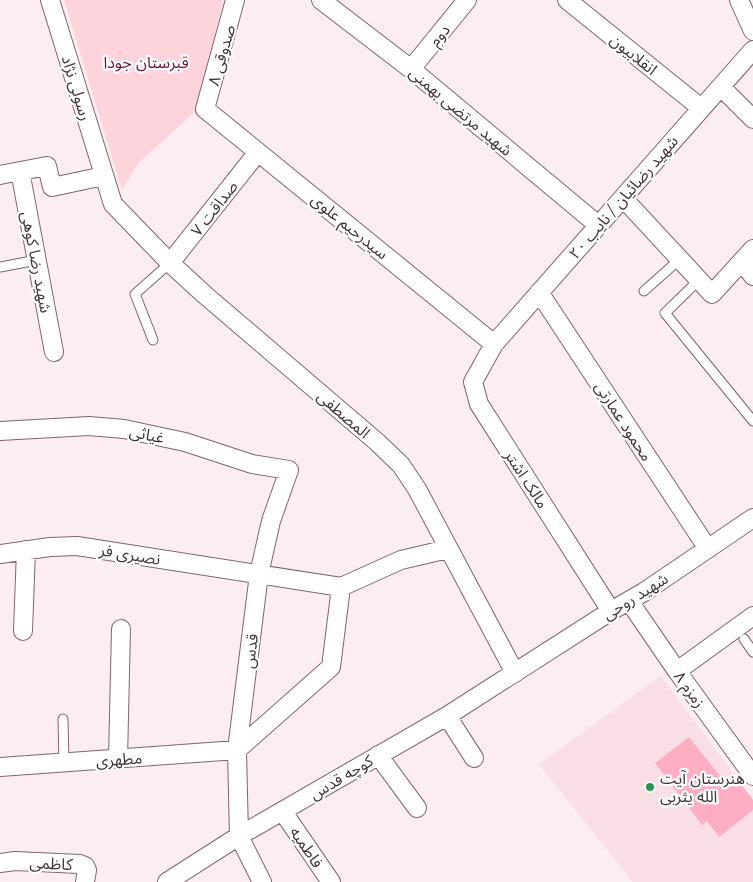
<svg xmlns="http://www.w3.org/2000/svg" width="753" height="882" font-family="Montserrat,'Noto Sans Arabic',sans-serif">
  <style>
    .built { fill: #fadee5 }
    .green { fill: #fdd3dc }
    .building { fill: #fdaec2 }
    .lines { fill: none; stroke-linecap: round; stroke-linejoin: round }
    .service-casing { stroke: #85646c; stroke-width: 11 }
    .minor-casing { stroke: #85646c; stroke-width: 20 }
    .service { stroke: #fff; stroke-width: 9 }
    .minor { stroke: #fff; stroke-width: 18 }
    .poi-dot { fill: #219753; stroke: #fff; stroke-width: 2 }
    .labels { text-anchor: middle; stroke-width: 4.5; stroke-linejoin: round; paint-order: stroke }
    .street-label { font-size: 16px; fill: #423437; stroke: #fff }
    .park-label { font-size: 16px; fill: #6e1337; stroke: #fff }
    .poi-label { font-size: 16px; fill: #423437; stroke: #fff; text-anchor: start }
  </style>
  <rect width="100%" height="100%" fill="#fcedf0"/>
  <path class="built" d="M661 676 753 800V882H633L539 764Z"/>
  <path class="green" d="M64 0H223L198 109 138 163 122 190Z"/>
  <path class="building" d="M689 737 724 781 733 774 753 800V810L719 837 707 821 702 825 655 763Z"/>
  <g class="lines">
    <g class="service-casing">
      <path id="service" d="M0 267 37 260
        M699 280 665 313 753 421
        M644 291 680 259
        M153 340 135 294 170 263
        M744 639 753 652
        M63 719 64 763"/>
    </g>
    <g class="minor-casing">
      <path id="minor" d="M50 0 113 204 170 263 205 295 377 442 401 465 417 489 515 673
        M235 0 205 109 494 344
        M321 0 411 69 598 225
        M567 0 701 108
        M739 0 753 31
        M411 69 467 0
        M721 87 753 119
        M20 171 54 352
        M0 175 47 166 52 187 104 176
        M623 198 712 294 753 249
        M742 262 753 276
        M170 263 258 152
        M539 292 708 549
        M0 431 89 426 124 429 185 442 252 464 289 470 271 521 259 574 237 750 239 836 262 882
        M0 554 50 547 77 546 341 587 401 560 448 549
        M629 601 677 671 753 776
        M611 611 479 404 473 382 494 344 753 50
        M23 631 26 550
        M677 671 753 616
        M447 716 474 758
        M378 755 417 808
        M118 759 121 629
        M0 767 237 750 331 667 341 587
        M283 812 331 882
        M0 863 15 861 80 864 85 866 87 870 85 882
        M167 882 239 836 447 716 611 611 644 592 753 518"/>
    </g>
    <use href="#service" class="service"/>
    <use href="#minor" class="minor"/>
  </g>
  <circle class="poi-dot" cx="650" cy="787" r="5"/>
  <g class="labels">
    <g class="street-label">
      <text transform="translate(439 35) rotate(-51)" y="6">دوم</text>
      <text transform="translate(634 54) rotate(39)" y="6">انقلابیون</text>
      <text transform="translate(221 55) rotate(-74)" y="6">صدوقی ۸</text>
      <text transform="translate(77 88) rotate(73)" y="6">رسولی نژاد</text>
      <text transform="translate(461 111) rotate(40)" y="6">شهید مرتضی بهمنی</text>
      <text transform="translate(623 197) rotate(-49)" y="6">شهید رضائیان / نایب ۲۰</text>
      <text transform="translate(214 208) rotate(-52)" y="6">صداقت ۷</text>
      <text transform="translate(350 226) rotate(39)" y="6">سیدرحیم علوی</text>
      <text transform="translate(37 262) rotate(79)" y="6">شهید رضا کوهی</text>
      <text transform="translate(344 414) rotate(41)" y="6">المصطفی</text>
      <text transform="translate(624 421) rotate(57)" y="6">محمود عمارتی</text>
      <text transform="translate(147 434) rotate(12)" y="6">غیاثی</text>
      <text transform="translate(527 479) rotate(57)" y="6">مالک اشتر</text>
      <text transform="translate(130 554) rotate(9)" y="6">نصیری فر</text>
      <text transform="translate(635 596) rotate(-32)" y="6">شهید روحی</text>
      <text transform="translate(250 651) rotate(-83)" y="6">قدس</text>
      <text transform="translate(690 689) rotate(54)" y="6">زمزم ۸</text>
      <text transform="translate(119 759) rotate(-4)" y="6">مطهری</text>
      <text transform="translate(341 777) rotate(-31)" y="6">کوچه قدس</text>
      <text transform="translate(307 847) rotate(56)" y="6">فاطمیه</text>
      <text transform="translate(51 863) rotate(3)" y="6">کاظمی</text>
    </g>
    <g class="park-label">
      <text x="146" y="68">قبرستان جودا</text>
    </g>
    <g class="poi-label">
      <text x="660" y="784">هنرستان آیت<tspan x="660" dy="18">الله یثربی</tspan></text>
    </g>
  </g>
</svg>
